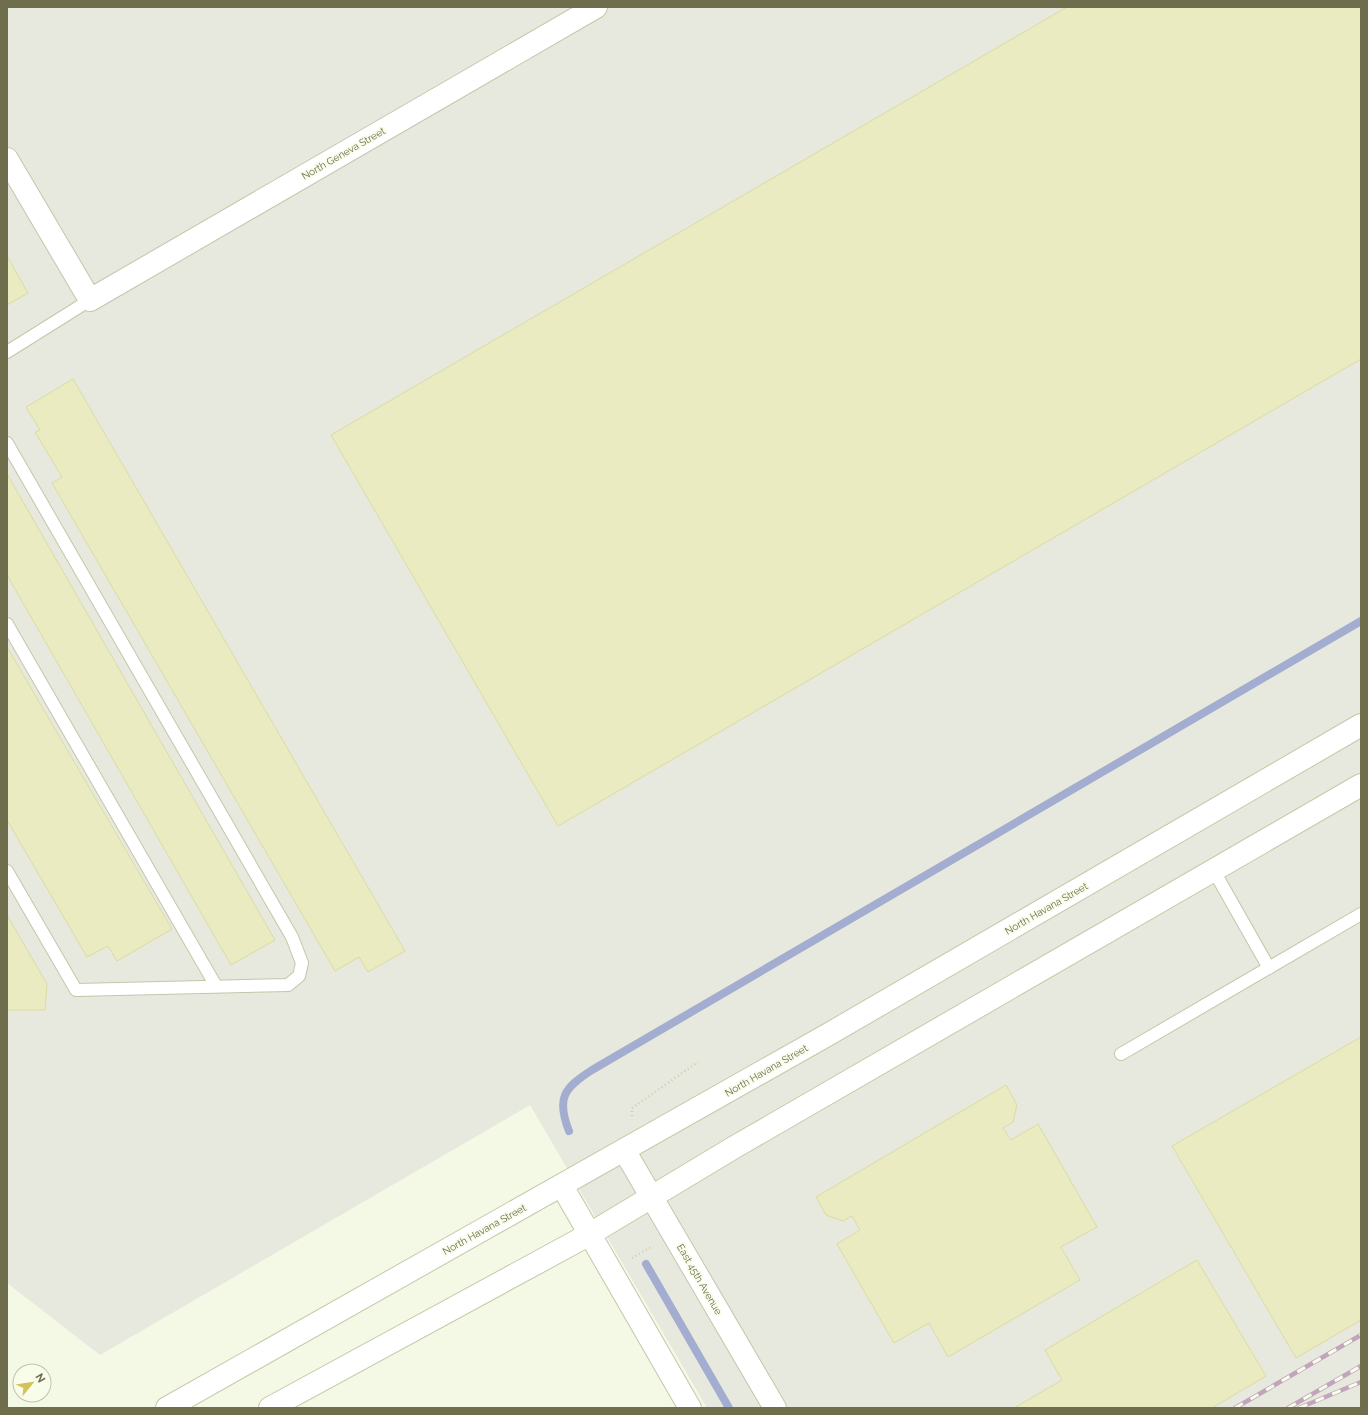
<svg xmlns="http://www.w3.org/2000/svg" width="1368" height="1415" font-family="Raleway,sans-serif">
  <style>
    .industrial { fill: #e8e9de }
    .lines { fill: none; stroke-linecap: round; stroke-linejoin: round }
    .stream { stroke: #a3add0; stroke-width: 8 }
    .building { fill: #eaebc0; stroke: #dbdba2 }
    .service-casing { stroke: #c4c6aa; stroke-width: 14 }
    .minor-casing { stroke: #c4c6aa; stroke-width: 24 }
    .tertiary-casing { stroke: #c4c6aa; stroke-width: 24 }
    .secondary-casing { stroke: #c6c8a8; stroke-width: 24 }
    .path { stroke: #cfcfa3; stroke-width: 2.5; stroke-dasharray: 1 3; stroke-linecap: butt }
    .service { stroke: #fff; stroke-width: 12 }
    .minor { stroke: #fff; stroke-width: 22 }
    .tertiary { stroke: #fff; stroke-width: 22 }
    .secondary { stroke: #fff; stroke-width: 22 }
    .rail-casing { stroke: #c1a5bc; stroke-width: 4.5 }
    .rail { stroke: #f8fcea; stroke-width: 3; stroke-dasharray: 9; stroke-linecap: butt }
    .labels { text-anchor: middle; stroke-width: 3.5; stroke-linejoin: round; paint-order: stroke }
    .street-label { font-size: 10px; fill: #6e6e4d; stroke: #f8fcea }
  </style>
  <rect width="100%" height="100%" fill="#f4f9e5"/>
  <path class="industrial" d="M7 7H1361V1408H707L530 1105 100 1355 7 1283Z"/>
  <g class="lines">
    <path class="stream" d="M569 1131C556 1098 564 1088 592 1070L1361 621
      M646 1264 729 1408"/>
  </g>
  <path class="building" d="M1067 7H1361V359L558 826 331 435Z
    M7 256 28 293 7 305Z
    M73 379 405 951 368 972 359 957 335 971 52 483 62 477 35 432 40 430 26 407Z
    M7 474 275 940 231 965 7 575Z
    M7 647 172 929 117 961 108 946 87 957 7 820Z
    M7 915 47 984 45 1010H7Z
    M1361 1037V1320L1296 1358 1172 1146Z
    M1006 1085 1017 1105 1013 1122 1003 1128 1011 1140 1038 1124 1097 1227 1061 1247 1080 1280 948 1357 929 1323 894 1343 837 1244 860 1230 852 1216 843 1221 826 1215 816 1197Z
    M1197 1260 1266 1376 1212 1408H1014L1062 1380 1045 1350Z"/>
  <g class="lines">
    <g class="service-casing">
      <path id="service" d="M7 352 90 300
        M7 443 292 937 302 963 299 976 288 985 76 990 7 871
        M7 624 216 986
        M1214 871 1269 968
        M1121 1054 1361 914"/>
    </g>
    <g class="minor-casing">
      <path id="minor" d="M7 159 90 300 596 7"/>
    </g>
    <g class="tertiary-casing">
      <path id="tertiary" d="M624 1150 775 1408
        M562 1186 690 1408"/>
    </g>
    <g class="secondary-casing">
      <path id="secondary" d="M167 1408 829 1034 1361 725
        M270 1408 590 1234 733 1148 1361 785"/>
    </g>
    <path class="path" d="M632 1116V1108L698 1062
      M632 1258 651 1247"/>
    <use href="#service" class="service"/>
    <use href="#minor" class="minor"/>
    <use href="#tertiary" class="tertiary"/>
    <use href="#secondary" class="secondary"/>
    <g class="rail-casing">
      <path id="rail" d="M1235 1408 1361 1335
        M1288 1408 1361 1366
        M1299 1408 1361 1382"/>
    </g>
    <use href="#rail" class="rail"/>
  </g>
  <g class="labels">
    <g class="street-label">
      <text transform="translate(343 153) rotate(-30)" y="4">North Geneva Street</text>
      <text transform="translate(1046 908) rotate(-30)" y="4">North Havana Street</text>
      <text transform="translate(766 1070) rotate(-30)" y="4">North Havana Street</text>
      <text transform="translate(484 1229) rotate(-29)" y="4">North Havana Street</text>
      <text transform="translate(700 1279) rotate(60)" y="4">East 45th Avenue</text>
    </g>
  </g>
  <rect width="1368" height="1415" fill="none" stroke="#6e6e4d" stroke-width="16"/>
  <g transform="translate(32 1383) rotate(60)"><circle r="19" fill="#f8fcea" stroke="#c1c3ab"/>
  <path d="M0-3L7 15L0 10L-7 15Z" fill="#d4c259"/>
  <text y="-6" font-size="11" font-weight="bold" text-anchor="middle" fill="#6e6e4d">N</text>
  </g>
</svg>
